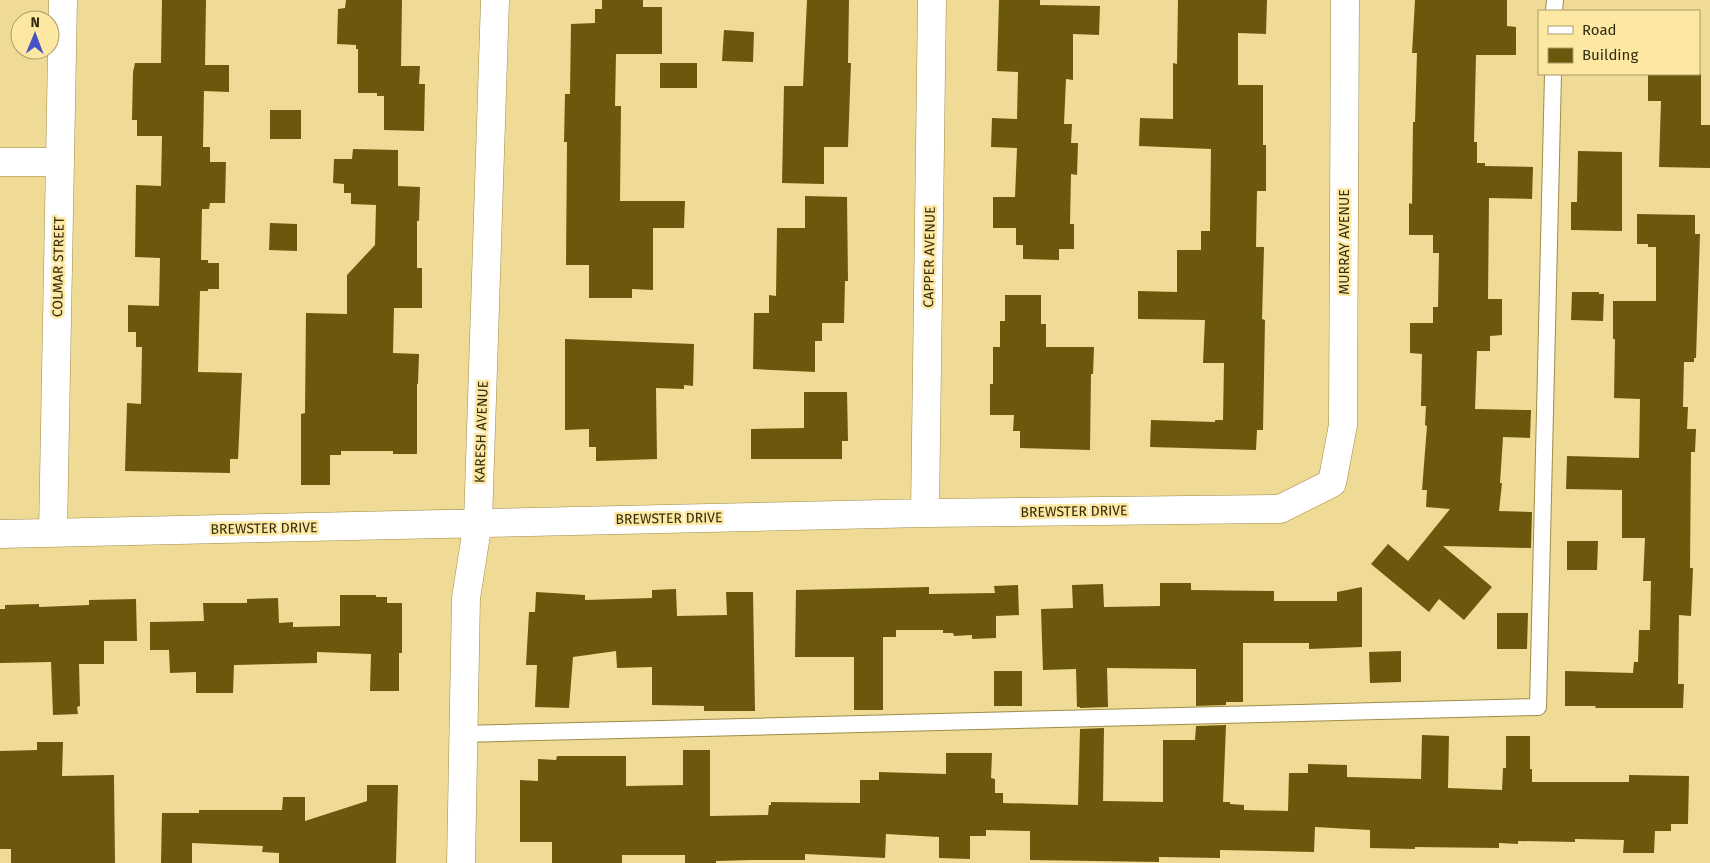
<svg xmlns="http://www.w3.org/2000/svg" width="1710" height="863" font-family="'Fira Sans',sans-serif">
  <style>
    .building { fill: #6b580c }
    .lines { fill: none; stroke-linecap: round; stroke-linejoin: round }
    .service-casing { stroke: #9f8c49; stroke-width: 18 }
    .minor-casing { stroke: #9f8c49; stroke-width: 29 }
    .service { stroke: #fff; stroke-width: 16 }
    .minor { stroke: #fff; stroke-width: 28 }
    .labels { text-anchor: middle; stroke-width: 5; stroke-linejoin: round; paint-order: stroke }
    .street-label { font-size: 14px; fill: #332b0e; stroke: #fce8a2 }
  </style>
  <rect width="100%" height="100%" fill="#efdb95"/>
  <path class="building" d="M162 0H206L205 65H229V92L204 91 203 147H210V162H226L225 203H210L209 209H202L201 260H208V263H219V289H208V291H200L198 372 242 373 238 459H230V473L125 471 127 403 141 404 142 347H136V332H128V305L159 306 160 258 135 257 136 185 161 186 162 136H137V120H132L133 72 135 63H161Z
    M346 0H402L401 66H420L419 84H425L424 131 384 130V96H377V93H358V49H356V45L337 44 338 9 345 8Z
    M602 0H643V7H662V54H616L615 106H621L620 201H685L684 228H653V290L632 289V298H589V265H566L567 142H564L565 94H570L571 24 595 23V9H602Z
    M807 0H849L848 63H851L848 147H824V184L782 183 784 86H803Z
    M999 0H1040V5L1100 6 1099 35 1073 34V80L1066 79 1064 124H1072L1071 143H1078L1077 175 1071 174 1070 224H1074V249H1059V260L1023 259V245H1016V228H993V197H1015L1017 148 991 147 992 118 1017 119 1018 72 997 71Z
    M1178 0H1267L1266 34 1238 33V85H1263V145H1266V191H1257L1256 247H1264L1262 319 1265 320 1263 430H1257L1256 450 1150 447 1151 420 1215 422V420H1223L1224 363H1203L1205 320 1138 319V291L1177 292V250H1201V231H1210L1211 149 1139 146 1140 118 1173 119V63L1177 64Z
    M1415 0H1507V26L1516 27V55H1476L1474 142H1477V163H1485V166L1533 167 1532 199 1489 198 1488 299H1502V335L1490 336V351H1477L1475 409 1531 410 1530 438 1503 437 1500 483H1502L1499 511 1532 512 1531 548 1443 546 1492 587 1464 620 1439 599 1429 612 1371 564 1388 544 1408 561 1450 509 1426 507 1427 490H1422L1427 426 1425 425 1426 406H1421L1422 354 1410 353V323H1433V307H1438L1439 253H1433V235H1409V203L1412 204 1413 122H1415L1417 53H1412Z
    M724 30 754 32 753 62 722 61Z
    M660 63H697V88H660Z
    M1648 74H1701V125H1710V168L1659 167 1661 101H1648Z
    M270 110H301V139H270Z
    M353 149 398 150V186L420 187 419 221H417V268H422V308H394L393 353 419 354 418 384H417V454H393V451H341V455H330V485H301V414L305 413 306 313 347 314V275L375 245 376 205 351 204V193H344V184L333 183 334 159H352Z
    M1578 151 1622 152V231L1571 230V202H1577Z
    M805 196 847 197 848 281H845L844 323H822V341H815V372L753 369 754 313H769V295L776 296 777 228H805Z
    M1637 214 1695 215V234H1700L1696 358H1694V362H1684L1683 407H1688L1687 429H1696L1695 452H1691L1690 568H1693L1691 616 1679 615 1678 684H1684L1683 708H1595L1596 706H1565V671L1633 673 1634 662H1638L1639 630H1650L1651 581H1643L1645 538H1622V490L1566 489 1567 456 1639 458 1640 399 1614 398 1615 339H1613V301H1656V247H1648V244H1637Z
    M270 223 297 224V251L269 250Z
    M1572 292H1599V294H1604L1603 321 1571 320Z
    M1005 295H1041V324H1046V347H1094L1093 374H1091L1090 450 1020 448V431H1013L1014 415H990V384H993V347H1000V321H1005Z
    M565 339 694 344 693 386 684 385V389L656 388 657 459 596 461V447H589V429L565 430Z
    M804 392H847L848 441H842V459H751V429L804 428Z
    M1567 541H1598L1597 570H1567Z
    M1160 583H1191V590L1274 591V601H1337V592L1362 587V647L1309 649V643H1243V702H1226V705L1196 706V669L1107 668 1108 707 1080 708V707H1077L1076 669 1043 670 1041 609 1073 608 1072 585 1103 584 1104 607 1160 606Z
    M1018 585 1019 615 996 616V638L972 639V635L954 636 953 633H943V630H896V637H883V710H854V657H795L796 590 929 587V594L995 593 994 586Z
    M676 589 677 616 727 615 726 592H753L755 711H704V706L652 705V667L617 668 616 651 573 657 569 708 535 707 537 665H526L529 612H535L536 592 585 595V600L652 598V590Z
    M340 595H376V597H387V603H402V653H399V691H370L371 654 317 652V663L234 665 233 693H196V672L170 673 169 650H150V622L204 621 203 603H247V599L278 598 279 623 293 622V627L340 626Z
    M136 599 137 641H104V664H79L80 706 77 707 78 714 53 715 51 662 0 663V609H5V605L39 604V607L89 605V600Z
    M1497 613H1528L1527 649H1497Z
    M1401 651V682L1370 683 1369 652Z
    M994 671H1022V706H994Z
    M1226 725 1223 802H1230V804L1244 805V810L1288 811 1289 773H1308V764L1347 765V777L1421 779 1422 735 1449 736 1448 788 1502 790 1503 768H1506V736H1530V769H1532V782H1629V775L1689 776 1688 824H1671V831H1655L1654 853H1623L1624 840 1575 839V842L1518 841V844L1499 843V848L1415 847V849L1370 848V830L1315 827 1314 852 1220 850V858L1159 857V862L1030 860V831L986 830V836H970V859L939 858V837L886 834 885 858 805 854V860H752L716 861V863H685V855H622V863H552V842H520V780L538 781V759L556 760 557 756H626V786L683 785V750H710V816L768 815 769 805H771V802L860 803V780H879V772L946 774V753H992L991 778 995 779V793H1003V803L1078 805 1080 729 1104 728 1103 801 1163 802V740H1195L1196 726Z
    M37 742H63L62 776 114 775 115 863H11V849H0V751L37 750Z
    M367 785H398L396 863H279V853L262 852 263 846 192 843V863H161L162 813H199V810H282L283 797H305V821L367 801Z"/>
  <g class="lines">
    <g class="service-casing">
      <path id="service" d="M1554 11 1555 0
        M463 734 1538 707 1553 74"/>
    </g>
    <g class="minor-casing">
      <path id="minor" d="M0 162H60
        M925 513 932 0
        M53 533 63 0
        M0 534 925 513 1280 509 1332 483 1343 425 1345 0
        M461 863 466 598 478 522 495 0"/>
    </g>
    <use href="#service" class="service"/>
    <use href="#minor" class="minor"/>
  </g>
  <g class="labels">
    <g class="street-label">
      <text transform="translate(1344 242) rotate(-90)" y="5">MURRAY AVENUE</text>
      <text transform="translate(929 257) rotate(-89)" y="5">CAPPER AVENUE</text>
      <text transform="translate(58 267) rotate(-89)" y="5">COLMAR STREET</text>
      <text transform="translate(481 432) rotate(-88)" y="5">KARESH AVENUE</text>
      <text transform="translate(1074 511) rotate(-1)" y="5">BREWSTER DRIVE</text>
      <text transform="translate(669 518) rotate(-1)" y="5">BREWSTER DRIVE</text>
      <text transform="translate(264 528) rotate(-1)" y="5">BREWSTER DRIVE</text>
    </g>
  </g>
  <rect x="1538" y="10" width="162" height="65" fill="#fce8a2" stroke="#ac9c67"/>
  <rect x="1548" y="26" width="25" height="8" fill="#ffffff" stroke="#ac9c67"/>
  <text x="1582" y="35" font-size="15" fill="#332b0e">Road</text>
  <rect x="1548" y="48" width="25" height="15" fill="#6b580c" stroke="#ac9c67"/>
  <text x="1582" y="60" font-size="15" fill="#332b0e">Building</text>
  <g transform="translate(35 35) rotate(1)"><circle r="24" fill="#fce8a2" stroke="#ac9c67"/>
  <path d="M0-4L9 19L0 12L-9 19Z" fill="#4752c7"/>
  <text y="-8" font-size="14" font-weight="bold" text-anchor="middle" fill="#332b0e">N</text>
  </g>
</svg>
